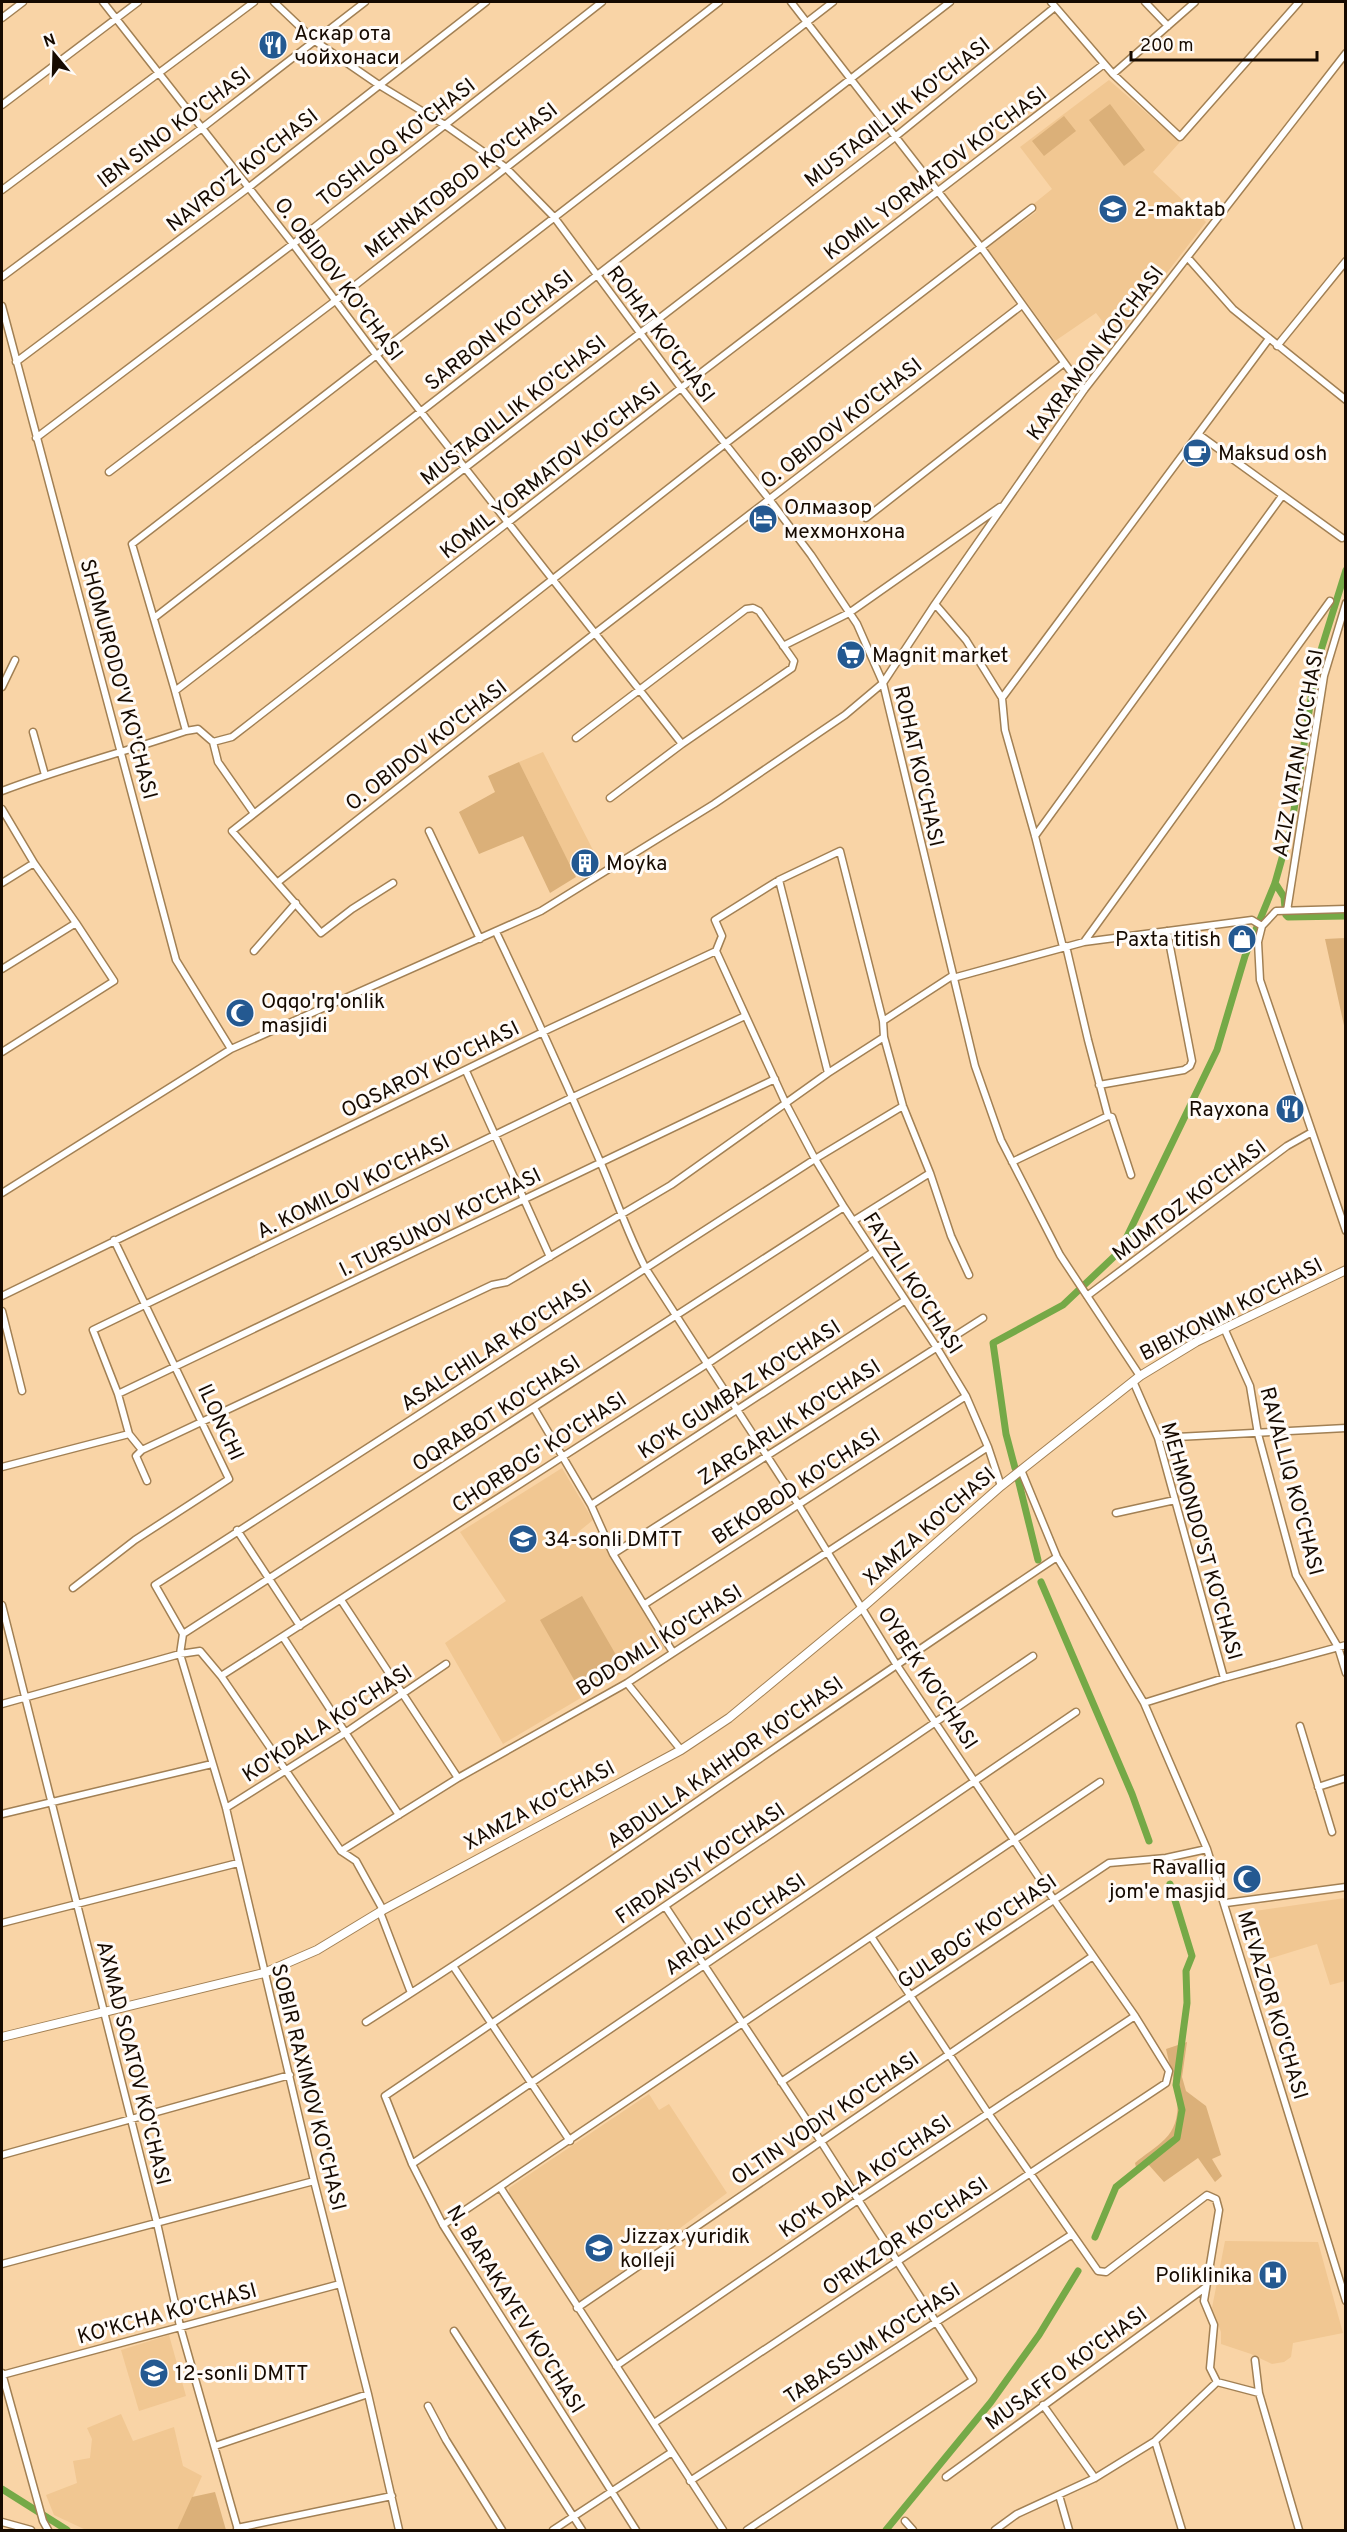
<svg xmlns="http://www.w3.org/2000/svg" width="1347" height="2532" font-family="Overpass,sans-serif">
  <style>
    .built { fill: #f1c792 }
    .green { fill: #dbb079 }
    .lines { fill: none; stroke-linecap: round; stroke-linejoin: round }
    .canal { stroke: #75a947; stroke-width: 7 }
    .minor-casing { stroke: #a28054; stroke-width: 9 }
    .major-casing { stroke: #a28054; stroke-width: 10 }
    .minor { stroke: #fff; stroke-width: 6 }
    .major { stroke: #fff; stroke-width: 8 }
    .labels { text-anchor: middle; stroke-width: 6; stroke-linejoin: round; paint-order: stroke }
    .poi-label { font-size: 21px; fill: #160a00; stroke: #fffbf7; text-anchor: start }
    .street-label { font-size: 21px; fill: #160a00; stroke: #fffbf7 }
  </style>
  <rect width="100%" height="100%" fill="#f9d4a6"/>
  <path class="built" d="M1109 80 1180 142 1153 172 1206 222 1116 339 1096 313 1055 341 987 248 1036 212 1031 206 1052 189 1020 147Z
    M543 752 593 850 569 863 519 762Z
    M562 1468 593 1520 577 1533 586 1546 599 1537 667 1647 503 1744 445 1643 506 1601 460 1532Z
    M1345 1898V1981L1330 1985 1317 1944 1252 1964 1241 1913Z
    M649 2094 659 2110 669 2104 727 2193 580 2303 509 2193V2188Z
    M1225 2241 1318 2242 1343 2333 1293 2343 1291 2357 1284 2362 1272 2364 1251 2354 1221 2344V2332L1212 2308Z
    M169 2335 186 2396 139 2411 121 2350Z
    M121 2414 133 2441 174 2427 183 2466 202 2476 178 2530H86L54 2515 46 2495 77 2483 73 2461 90 2458 92 2439 87 2428Z"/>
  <path class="green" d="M1110 104 1145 150 1124 166 1089 120Z
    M1064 116 1076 131 1044 156 1032 141Z
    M519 762 576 877 550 893 523 836 479 854 459 812 495 792 488 776Z
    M1345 938H1346L1345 1030 1325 939Z
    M582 1596 623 1667 581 1692 540 1620Z
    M1187 2042 1182 2077 1186 2091 1206 2106 1221 2155 1212 2159 1222 2176 1215 2182 1198 2158 1164 2182 1148 2164 1137 2171 1135 2163C1144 2155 1156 2148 1165 2139 1189 2115 1172 2078 1166 2049Z
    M215 2492 226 2530H177L192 2497Z"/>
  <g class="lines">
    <path class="canal" d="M1275 883 1284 897 1285 908
      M1286 915 1288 917 1346 916
      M1015 1468 1006 1434 993 1343 1063 1305 1120 1251 1217 1050 1245 956 1275 883 1292 823 1316 666 1346 570
      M1018 1479 1038 1560
      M1041 1582 1132 1794 1149 1841
      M1095 2237 1116 2187 1177 2138 1182 2110 1176 2085 1187 2003 1186 1971 1192 1956 1170 1884
      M2 2489 67 2530
      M886 2530 991 2402 1039 2335 1078 2271"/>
    <g class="minor-casing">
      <path id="minor" d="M103 2 293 244 377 356 682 744
        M274 2 315 41 379 85 445 125 505 167 554 217 681 388 769 499 811 555 857 624 883 683 975 1066 1001 1140 1060 1255 1140 1376
        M791 2 981 247 1084 390
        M1051 2 1113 74 1180 137 1299 2
        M1145 2 1168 26
        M2 18 23 2
        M1113 74 1195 2
        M2 105 138 2
        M2 190 254 2
        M1188 258 1233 309 1346 400
        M2 277 202 128 365 2
        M2 306 176 960 231 1049
        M1277 346 1346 261
        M16 362 248 188 486 2
        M1198 434 1342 538
        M36 438 293 244 602 2
        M109 472 335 301 719 2
        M866 518 1064 363
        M935 604 966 640 1002 698 1005 730 1035 836 1063 947
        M154 618 950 2
        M783 646 849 613 1000 507
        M2 687 15 660
        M175 691 132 544 833 2
        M1002 698 1268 340
        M186 731 198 729 213 742 218 762 253 812
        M33 732 45 775
        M576 738 746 609 753 608 759 611 794 661 792 668 682 744 610 798
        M213 742 232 737 681 388 1104 64
        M2 791C62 768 125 752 186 731L175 691 895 137 1055 7
        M2 809 34 863
        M429 831 480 939
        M1035 836 1282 496
        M779 880 828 1073
        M278 882 594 634 1022 305
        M2 883 34 863 76 923
        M393 883 352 909 321 933 232 831 725 444 1032 208
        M1346 909 1276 911 1262 926 1258 942 1260 980 1346 1231
        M1287 911 1324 676 1346 603
        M496 932C532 1007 566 1082 599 1159 615 1195 627 1233 646 1269L798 1504 896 1664 1054 1900 1135 2016 1169 2071 1166 2083 654 2423
        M1084 942 1330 601
        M1066 946 1088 1040 1108 1116
        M254 951 296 903
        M716 951 786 1104 815 1159 844 1207 937 1348 966 1396 988 1447 1001 1486
        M2 969 76 923 114 981 2 1052
        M953 978 1084 942 1252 920 1262 926
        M883 1021 952 976
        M466 1071 550 1257
        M1099 1085 1184 1070 1190 1066 1192 1061 1167 931
        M1012 1162 1108 1116 1112 1117 1131 1175
        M2 1193 231 1049 541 911 714 804 845 715 883 683 935 604 1084 390 1346 53
        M853 1221 930 1173
        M2 1296 549 1029 716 951 722 936 715 920 779 880 840 851 883 1021 884 1037 903 1106 930 1173 951 1236 969 1275
        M1087 1296 1287 1146 1312 1132
        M2 1311 22 1391
        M1224 1328 1250 1386 1258 1434 1296 1575 1338 1647 1346 1673
        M1133 1381 1158 1438 1224 1678
        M118 1394 775 1079
        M534 1408 591 1505 613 1554 672 1651
        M1158 1438 1346 1428
        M142 1450 129 1434 118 1394 93 1330 573 1097 745 1016
        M2 1467 129 1434
        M1021 1470 1057 1557 1144 1703 1207 1849 1346 2301
        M147 1481 136 1456 142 1450 492 1285 507 1282 671 1185 828 1073 884 1037
        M591 1505 904 1301
        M1116 1513 1175 1500
        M237 1530 300 1626
        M613 1554 983 1318
        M73 1588 135 1540 229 1479 114 1240
        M341 1600 458 1778
        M645 1604 966 1396
        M2 1605 157 2223 180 2326 238 2530
        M183 1634 155 1585 815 1159 903 1106
        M283 1637 399 1815
        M221 1676 707 1364 873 1252
        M627 1683 681 1750
        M1144 1703 1224 1678 1346 1645
        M2 1704 180 1654 200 1651 221 1676 341 1851 356 1861 383 1910
        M1300 1726 1332 1832
        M1318 1787 1346 1778
        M226 1808 345 1733 446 1664
        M2 1814 212 1764
        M341 1851 458 1778 627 1683 988 1447
        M1226 1903 1346 1887
        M665 1906 820 2140 973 2380 747 2530
        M380 1912 411 1993
        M2 1923 238 1863
        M872 1938 988 2113 1098 2271 1106 2272 1207 2195 1216 2199 1219 2210 1204 2301 1214 2325 1210 2368 1217 2382
        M453 1966 570 2141
        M366 2022C600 1873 826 1710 1057 1557
        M781 2082 1109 1863 1166 1858 1207 1849
        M2 2155 290 2075
        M412 2164 1076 1712
        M500 2187 723 2530
        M443 2225 1100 1782
        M2 2264 314 2181
        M577 2308 1093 1956
        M454 2331 582 2530
        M1255 2360 1259 2393 1299 2530
        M616 2366 858 2200 1135 2016
        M2 2373 43 2521 48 2530
        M2 2375 340 2284
        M1043 2405 1095 2478
        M428 2406 446 2440 502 2530
        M1155 2441 1182 2530
        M215 2446 368 2394
        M946 2477 1206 2287
        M690 2481 1071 2235
        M1059 2495 1069 2530
        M905 2521 913 2530
        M2 2522 31 2530
        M237 2528 392 2496
        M399 2530 368 2394 314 2181 226 1808 180 1654 183 1634 844 1207
        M553 2530 672 2452
        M636 2530 443 2225 412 2164 385 2096 1033 1656
        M995 2530 1017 2514 1095 2478 1155 2441 1217 2382 1259 2393"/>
    </g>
    <g class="major-casing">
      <path id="major" d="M2 2037 264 1973 317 1950 383 1910 681 1750 729 1718 862 1608 1001 1486 1140 1376 1196 1342 1346 1270"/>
    </g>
    <use href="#minor" class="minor"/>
    <use href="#major" class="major"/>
  </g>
  <defs>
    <g id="restaurant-disc" transform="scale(1.5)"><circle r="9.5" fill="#245991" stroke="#fffbf7"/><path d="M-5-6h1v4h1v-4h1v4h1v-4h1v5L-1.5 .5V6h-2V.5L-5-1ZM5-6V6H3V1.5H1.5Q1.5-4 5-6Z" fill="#fff"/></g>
    <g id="school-disc" transform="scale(1.5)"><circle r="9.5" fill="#245991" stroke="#fffbf7"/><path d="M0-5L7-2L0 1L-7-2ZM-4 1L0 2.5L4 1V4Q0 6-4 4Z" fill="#fff"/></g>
    <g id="cafe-disc" transform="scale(1.5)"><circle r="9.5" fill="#245991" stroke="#fffbf7"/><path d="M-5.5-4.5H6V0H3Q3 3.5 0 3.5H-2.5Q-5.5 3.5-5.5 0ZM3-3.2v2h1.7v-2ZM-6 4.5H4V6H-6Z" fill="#fff"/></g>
    <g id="hotel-disc" transform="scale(1.5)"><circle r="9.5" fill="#245991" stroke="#fffbf7"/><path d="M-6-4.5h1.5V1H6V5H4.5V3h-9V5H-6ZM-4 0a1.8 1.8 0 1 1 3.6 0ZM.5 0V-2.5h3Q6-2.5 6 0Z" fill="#fff"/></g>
    <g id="supermarket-disc" transform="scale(1.5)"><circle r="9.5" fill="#245991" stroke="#fffbf7"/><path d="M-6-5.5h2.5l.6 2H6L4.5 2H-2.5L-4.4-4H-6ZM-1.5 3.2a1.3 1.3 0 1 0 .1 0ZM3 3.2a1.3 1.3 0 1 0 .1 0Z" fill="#fff"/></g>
    <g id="building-disc" transform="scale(1.5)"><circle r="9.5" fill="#245991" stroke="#fffbf7"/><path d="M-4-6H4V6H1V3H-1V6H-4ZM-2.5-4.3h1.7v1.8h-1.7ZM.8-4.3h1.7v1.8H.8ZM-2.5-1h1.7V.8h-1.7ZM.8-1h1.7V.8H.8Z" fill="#fff"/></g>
    <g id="shop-disc" transform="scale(1.5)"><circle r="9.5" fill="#245991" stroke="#fffbf7"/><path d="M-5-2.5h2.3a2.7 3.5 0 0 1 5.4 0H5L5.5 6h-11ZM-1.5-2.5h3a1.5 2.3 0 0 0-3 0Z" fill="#fff"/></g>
    <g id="mosque-disc" transform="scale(1.5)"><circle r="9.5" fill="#245991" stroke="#fffbf7"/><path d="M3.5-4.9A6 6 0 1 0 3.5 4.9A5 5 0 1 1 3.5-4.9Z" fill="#fff"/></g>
    <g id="university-disc" transform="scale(1.5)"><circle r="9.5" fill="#245991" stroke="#fffbf7"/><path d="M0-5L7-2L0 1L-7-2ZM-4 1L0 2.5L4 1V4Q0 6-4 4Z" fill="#fff"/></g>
    <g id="hospital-disc" transform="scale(1.5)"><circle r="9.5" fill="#245991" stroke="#fffbf7"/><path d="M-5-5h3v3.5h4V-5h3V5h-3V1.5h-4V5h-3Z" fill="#fff"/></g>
  </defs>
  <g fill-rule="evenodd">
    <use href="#restaurant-disc" x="273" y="45"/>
    <use href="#school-disc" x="1113" y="209"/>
    <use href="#cafe-disc" x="1197" y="453"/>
    <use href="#hotel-disc" x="763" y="519"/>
    <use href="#supermarket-disc" x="851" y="655"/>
    <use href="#building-disc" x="585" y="863"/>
    <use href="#shop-disc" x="1242" y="939"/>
    <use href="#mosque-disc" x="240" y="1013"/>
    <use href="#restaurant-disc" x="1290" y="1109"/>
    <use href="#school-disc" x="523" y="1539"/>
    <use href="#mosque-disc" x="1247" y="1879"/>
    <use href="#university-disc" x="599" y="2248"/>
    <use href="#hospital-disc" x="1273" y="2275"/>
    <use href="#school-disc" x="154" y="2373"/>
  </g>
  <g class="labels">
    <g class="poi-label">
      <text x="294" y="40">Аскар ота<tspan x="294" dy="24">чойхонаси</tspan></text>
      <text x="1134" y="216">2-maktab</text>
      <text x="1218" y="460">Maksud osh</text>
      <text x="784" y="514">Олмазор<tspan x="784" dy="24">мехмонхона</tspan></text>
      <text x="872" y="662">Magnit market</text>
      <text x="606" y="870">Moyka</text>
      <text x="1221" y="946" text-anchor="end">Paxta titish</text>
      <text x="261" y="1008">Oqqo'rg'onlik<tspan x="261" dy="24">masjidi</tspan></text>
      <text x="1269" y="1116" text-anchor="end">Rayxona</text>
      <text x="544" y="1546">34-sonli DMTT</text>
      <text x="1226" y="1874" text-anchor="end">Ravalliq<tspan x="1226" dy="24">jom'e masjid</tspan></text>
      <text x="620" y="2243">Jizzax yuridik<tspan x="620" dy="24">kolleji</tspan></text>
      <text x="1252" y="2282" text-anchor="end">Poliklinika</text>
      <text x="175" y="2380">12-sonli DMTT</text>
    </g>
    <g class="street-label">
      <text transform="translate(897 112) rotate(-38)" y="7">MUSTAQILLIK KO'CHASI</text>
      <text transform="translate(174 127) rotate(-37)" y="7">IBN SINO KO'CHASI</text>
      <text transform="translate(396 142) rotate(-38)" y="7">TOSHLOQ KO'CHASI</text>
      <text transform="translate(242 170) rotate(-38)" y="7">NAVRO'Z KO'CHASI</text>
      <text transform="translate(935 173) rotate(-37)" y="7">KOMIL YORMATOV KO'CHASI</text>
      <text transform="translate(461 180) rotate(-38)" y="7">MEHNATOBOD KO'CHASI</text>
      <text transform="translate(339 279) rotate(53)" y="7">O. OBIDOV KO'CHASI</text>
      <text transform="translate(499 330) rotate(-38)" y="7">SARBON KO'CHASI</text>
      <text transform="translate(661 334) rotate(53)" y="7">ROHAT KO'CHASI</text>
      <text transform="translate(1095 353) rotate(-53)" y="7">KAXRAMON KO'CHASI</text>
      <text transform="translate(513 410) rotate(-38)" y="7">MUSTAQILLIK KO'CHASI</text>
      <text transform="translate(841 423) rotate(-38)" y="7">O. OBIDOV KO'CHASI</text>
      <text transform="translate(550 470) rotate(-38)" y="7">KOMIL YORMATOV KO'CHASI</text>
      <text transform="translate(119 679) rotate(75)" y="7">SHOMURODO'V KO'CHASI</text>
      <text transform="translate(426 745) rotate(-38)" y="7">O. OBIDOV KO'CHASI</text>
      <text transform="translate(1298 753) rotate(-80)" y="7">AZIZ VATAN KO'CHASI</text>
      <text transform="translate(919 766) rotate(77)" y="7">ROHAT KO'CHASI</text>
      <text transform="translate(430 1069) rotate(-26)" y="7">OQSAROY KO'CHASI</text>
      <text transform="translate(353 1186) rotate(-26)" y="7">A. KOMILOV KO'CHASI</text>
      <text transform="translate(1189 1200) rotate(-37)" y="7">MUMTOZ KO'CHASI</text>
      <text transform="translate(440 1222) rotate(-26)" y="7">I. TURSUNOV KO'CHASI</text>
      <text transform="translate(913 1283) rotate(57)" y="7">FAYZLI KO'CHASI</text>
      <text transform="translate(1231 1309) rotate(-27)" y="7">BIBIXONIM KO'CHASI</text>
      <text transform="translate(496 1345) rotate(-33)" y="7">ASALCHILAR KO'CHASI</text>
      <text transform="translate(739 1389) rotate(-33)" y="7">KO'K GUMBAZ KO'CHASI</text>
      <text transform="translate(496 1413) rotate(-33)" y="7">OQRABOT KO'CHASI</text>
      <text transform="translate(221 1422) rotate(65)" y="7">ILONCHI</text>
      <text transform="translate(789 1422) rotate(-33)" y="7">ZARGARLIK KO'CHASI</text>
      <text transform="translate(539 1452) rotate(-33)" y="7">CHORBOG' KO'CHASI</text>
      <text transform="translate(1292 1481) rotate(75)" y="7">RAVALLIQ KO'CHASI</text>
      <text transform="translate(796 1486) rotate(-33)" y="7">BEKOBOD KO'CHASI</text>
      <text transform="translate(929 1526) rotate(-41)" y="7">XAMZA KO'CHASI</text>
      <text transform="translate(1202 1541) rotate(74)" y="7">MEHMONDO'ST KO'CHASI</text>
      <text transform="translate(659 1640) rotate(-32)" y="7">BODOMLI KO'CHASI</text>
      <text transform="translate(928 1678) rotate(57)" y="7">OYBEK KO'CHASI</text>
      <text transform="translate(327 1723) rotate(-33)" y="7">KO'KDALA KO'CHASI</text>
      <text transform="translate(725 1762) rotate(-35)" y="7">ABDULLA KAHHOR KO'CHASI</text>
      <text transform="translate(539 1805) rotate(-28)" y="7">XAMZA KO'CHASI</text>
      <text transform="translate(700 1863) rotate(-34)" y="7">FIRDAVSIY KO'CHASI</text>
      <text transform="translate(735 1924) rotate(-34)" y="7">ARIQLI KO'CHASI</text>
      <text transform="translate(977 1931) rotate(-34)" y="7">GULBOG' KO'CHASI</text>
      <text transform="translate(1273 2005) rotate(73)" y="7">MEVAZOR KO'CHASI</text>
      <text transform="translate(134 2063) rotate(76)" y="7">AXMAD SOATOV KO'CHASI</text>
      <text transform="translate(309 2087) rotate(76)" y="7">SOBIR RAXIMOV KO'CHASI</text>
      <text transform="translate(825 2118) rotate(-34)" y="7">OLTIN VODIY KO'CHASI</text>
      <text transform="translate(865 2176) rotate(-34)" y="7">KO'K DALA KO'CHASI</text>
      <text transform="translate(905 2236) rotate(-34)" y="7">O'RIKZOR KO'CHASI</text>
      <text transform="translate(516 2309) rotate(58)" y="7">N. BARAKAYEV KO'CHASI</text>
      <text transform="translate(167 2313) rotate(-15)" y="7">KO'KCHA KO'CHASI</text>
      <text transform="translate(872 2343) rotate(-33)" y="7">TABASSUM KO'CHASI</text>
      <text transform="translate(1066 2368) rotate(-36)" y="7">MUSAFFO KO'CHASI</text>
    </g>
  </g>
  <rect width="1347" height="2532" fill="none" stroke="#160a00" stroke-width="6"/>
  <g transform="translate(54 54) rotate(341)" stroke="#fffbf7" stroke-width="4.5" paint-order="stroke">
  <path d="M0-4.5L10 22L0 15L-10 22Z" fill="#160a00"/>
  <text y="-9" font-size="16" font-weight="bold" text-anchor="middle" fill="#160a00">N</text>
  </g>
  <path d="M1131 51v9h186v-9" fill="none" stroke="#160a00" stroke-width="3"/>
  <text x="1140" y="51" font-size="18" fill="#160a00" stroke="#fffbf7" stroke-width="4.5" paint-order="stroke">200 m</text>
</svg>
